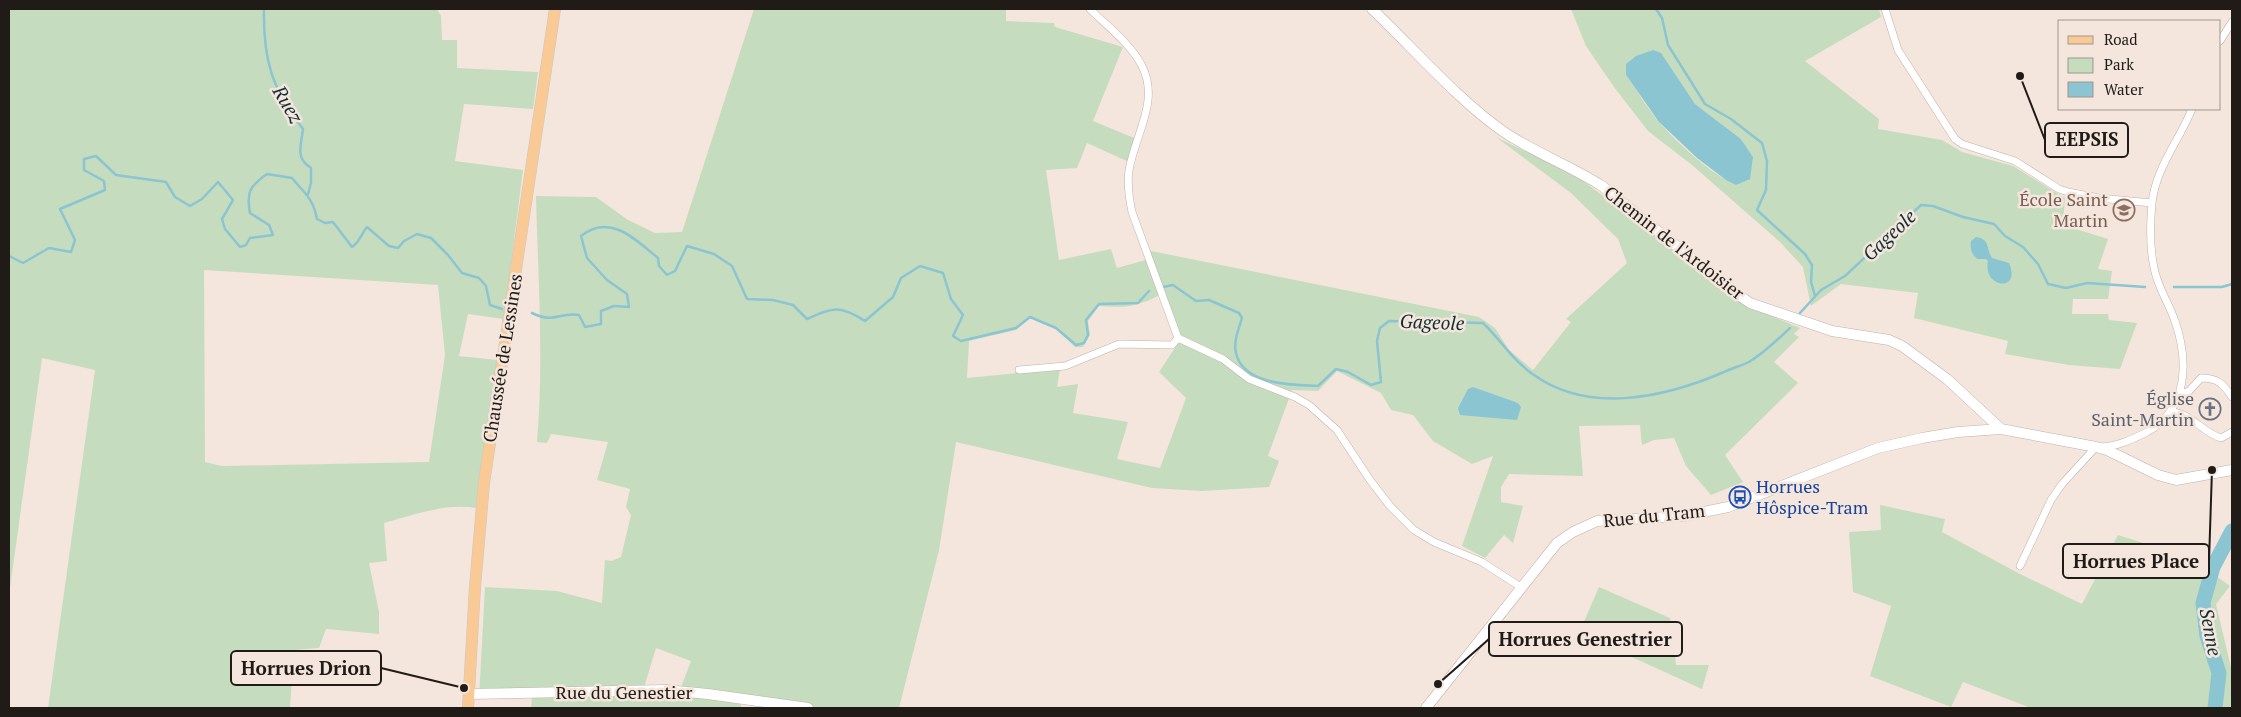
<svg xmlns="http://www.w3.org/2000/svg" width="2241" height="717" font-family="'PT Serif',serif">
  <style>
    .green { fill: #c6dcbf; fill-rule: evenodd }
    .water { fill: #8bc5d2 }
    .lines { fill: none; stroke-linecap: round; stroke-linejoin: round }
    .stream { stroke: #8bc5d2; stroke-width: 2.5 }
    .river { stroke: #8bc5d2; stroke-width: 15 }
    .street-casing { stroke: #bfb2a8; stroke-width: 8 }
    .secondary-casing { stroke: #bfb2a8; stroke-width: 11 }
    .primary-casing { stroke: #c9c8c7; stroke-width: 12 }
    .street { stroke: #fff; stroke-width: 7 }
    .secondary { stroke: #fff; stroke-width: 10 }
    .primary { stroke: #f9ca96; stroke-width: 11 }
    .labels { text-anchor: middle; stroke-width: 5; stroke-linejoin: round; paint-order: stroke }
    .education-label { font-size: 18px; fill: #785e54; stroke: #f4e6dc; text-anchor: end }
    .street-label { font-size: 18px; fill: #201b17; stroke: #f4e6dc }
    .worship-label { font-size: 18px; fill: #5b616d; stroke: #f4e6dc; text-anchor: end }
    .transit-label { font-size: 18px; fill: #164399; stroke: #f4e6dc; text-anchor: start }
    .water-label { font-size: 19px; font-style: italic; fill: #102e34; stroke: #f4e6dc }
    .leader { fill: none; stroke: #201b17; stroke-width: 2 }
    .callout-dot { fill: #201b17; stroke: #f4e6dc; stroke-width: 2 }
    .callout { fill: #f4e6dc; stroke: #201b17; stroke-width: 2 }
    .callout-label { font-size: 19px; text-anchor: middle; font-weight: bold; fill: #201b17 }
  </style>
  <rect width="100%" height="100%" fill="#f4e6dc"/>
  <path class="green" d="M9 9H437L441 16 442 40H457V68L538 72 533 109 464 104 455 161 523 170 504 319 468 314 459 356 497 360 476 508C446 503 413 515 384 523L387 561 369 563 379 612V634L326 629 319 648 294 650 290 708H48L95 370 42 358 9 595ZM204 270 438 285 445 355 429 462 222 466 205 462Z
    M754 9H1006V21L1054 23 1055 27 1123 47 1093 121 1139 140 1131 163 1087 143 1077 168 1046 170 1059 260 1111 249 1117 268 1149 259 1146 250 1479 317 1495 328 1509 350 1533 370 1571 322 1566 319 1627 263 1618 239 1571 193 1496 137 1578 177 1750 307 1800 328 1794 334 1799 337 1774 362 1798 383 1725 455 1743 482 1711 495 1686 466 1674 438 1654 440 1642 445 1640 425 1579 426 1583 476 1509 474 1501 487V502L1523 506 1513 543 1504 535 1485 558 1462 546 1493 456 1472 464 1433 441 1413 415 1391 410 1381 393 1337 371 1318 391 1292 390 1268 456 1279 461 1269 487 1202 491 1152 488 956 442 939 550 899 708H778L741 703V708H531L532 696 479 699 485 587 557 591 602 603 605 560 612 561 621 557 631 515 626 507 630 489 597 480 608 442 551 434 547 443 537 442C544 360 538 278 536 196L596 197 628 220 655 233 682 232ZM1162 294 1182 337 1159 372 1186 398 1160 468 1117 459 1128 422 1073 413 1078 384 1057 387 1060 369 967 378 969 341 1016 330 1030 318 1055 328 1075 347H1083L1090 335 1088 321 1099 306C1128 308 1136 307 1162 294ZM656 648 691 661 678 695 642 694Z
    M1571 9H1879L1881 17 1805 61 1879 119 1878 129 1942 140 1962 152 2013 166 2065 198 2063 225 2108 239 2098 269 2112 271 2108 299H2073L2072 314H2108L2109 320 2137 323 2120 369 2069 365 2005 354 2008 341 1914 318 1918 293 1841 284 1811 306 1803 267 1780 242 1692 165 1648 131 1614 87 1586 46ZM1668 64 1685 91 1695 104 1741 139 1753 157 1737 185C1710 174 1678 143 1659 122 1647 108 1637 90 1626 75Z
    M1880 505 1945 519 1942 532 2018 573 2082 604 2118 535 2191 558 2230 586 2216 604 2232 672V708H2031L1963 682 1951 707 1870 676 1891 606 1853 592 1849 532 1881 530Z
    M1599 587 1670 618 1676 665H1709L1702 689 1579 633Z"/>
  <path class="water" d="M1653 50 1661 53 1695 104 1741 139 1753 157 1750 179 1736 185 1726 180 1697 158 1659 122 1626 75V64L1636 56Z
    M1976 237C1990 239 1986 248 1992 258L2009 263C2022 293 1982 288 1988 261L1986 259H1977C1971 253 1970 249 1971 241Z
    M1473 387 1518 403 1521 407 1517 420 1460 415 1458 408 1468 389Z"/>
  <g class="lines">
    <path class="stream" d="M264 9C263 61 272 88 303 129 301 146 295 158 311 168V183L308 194
      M1656 9 1662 18 1668 45 1705 104 1731 119 1762 143 1767 161 1766 190 1757 210 1805 254 1812 265 1811 282 1815 296
      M9 256 23 263 49 248 71 252 75 240 60 209 105 190 104 181 84 170V159L96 156 116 175 166 182 175 197 190 206 202 199 218 182 233 200 222 219 225 229 240 247 246 245 250 238 273 235 269 225 250 213C246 192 250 186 267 174L292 178C305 194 313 198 317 219L325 223 333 222 352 247C360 242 361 234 367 227L389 246 398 248 404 241 417 234 431 238 448 255 462 273 479 278 486 286 490 305 502 309
      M1163 287 1173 285 1196 301 1209 300 1239 313 1242 318C1239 328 1233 342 1236 353 1243 385 1292 385 1318 386L1336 369 1348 372 1371 385 1381 382 1377 341 1380 328 1389 321 1483 323C1501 340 1513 361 1534 375 1590 415 1666 397 1724 372 1732 368 1741 366 1749 362 1764 353 1777 340 1790 328
      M2174 287H2222L2232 284
      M532 313C555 324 558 312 579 315L585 327 601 324V311L614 306 629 307 627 294 607 280 587 258 581 236C610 213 635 239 658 258L659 266 667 275 675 271 687 246 714 254 732 266 747 299 773 300 793 305 807 319C834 307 840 305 865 321L893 297 901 278 920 266 943 273 951 299 963 315 953 336 961 341 1016 328 1030 317 1056 328 1076 345 1084 343 1088 335 1086 320 1099 304 1138 303 1149 291
      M1800 313 1821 290 1845 276 1921 205 1933 206 1963 217 1994 224 2005 236 2023 247 2038 264 2048 284 2066 288 2087 283 2145 287"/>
    <path class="river" d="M2215 708 2219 673 2207 636 2203 603 2213 567 2232 531"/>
    <g class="street-casing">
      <path id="street" d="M1090 9C1107 26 1131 44 1142 66 1160 101 1135 135 1129 170 1127 184 1129 198 1132 212L1178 338 1223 359 1249 379 1295 397 1309 405 1337 430 1370 480 1390 506 1414 530 1434 542 1482 562 1522 588
        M1885 9 1898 50 1955 139 1962 144 2015 161 2059 189 2068 192 2099 198 2152 203
        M2220 41 2232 22
        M1019 370 1065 366 1119 344 1172 345 1178 338
        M2179 395 2189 391 2201 378C2217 378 2223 383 2232 397
        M2172 412C2191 413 2203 433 2221 438L2232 432
        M2020 566 2051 500 2062 484 2096 447C2114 448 2131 440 2147 432 2188 409 2189 362 2175 321 2169 304 2159 289 2155 272 2150 252 2150 224 2152 203 2156 167 2179 141 2192 109"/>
    </g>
    <g class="secondary-casing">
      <path id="secondary" d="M1372 9C1413 48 1458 100 1504 132 1535 153 1571 166 1602 186L1726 286 1750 303 1832 331 1889 340 1902 346 1947 379 2001 429
        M469 694 666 690 708 694 808 708
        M1426 708 1557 543 1573 532 1597 521 1684 516 1728 507 1878 448 1922 438 1958 432 2001 429 2096 447 2107 450 2158 475 2176 480 2232 470"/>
    </g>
    <g class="primary-casing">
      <path id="primary" d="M468 708 475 587 484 483 555 9"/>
    </g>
    <use href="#street" class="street"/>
    <use href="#secondary" class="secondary"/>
    <use href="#primary" class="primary"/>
  </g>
  <defs>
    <g id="school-ring" transform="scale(1.125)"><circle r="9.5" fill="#f4e6dc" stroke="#8d6e63" stroke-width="1.5"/><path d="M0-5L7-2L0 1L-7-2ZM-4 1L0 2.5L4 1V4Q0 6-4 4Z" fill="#8d6e63"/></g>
    <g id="church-ring" transform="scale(1.125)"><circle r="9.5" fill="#f4e6dc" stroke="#6b7280" stroke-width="1.5"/><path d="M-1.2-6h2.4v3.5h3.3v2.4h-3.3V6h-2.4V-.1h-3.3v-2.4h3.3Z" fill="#6b7280"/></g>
    <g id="bus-ring" transform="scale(1.125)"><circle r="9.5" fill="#f4e6dc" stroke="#1a4fb4" stroke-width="1.5"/><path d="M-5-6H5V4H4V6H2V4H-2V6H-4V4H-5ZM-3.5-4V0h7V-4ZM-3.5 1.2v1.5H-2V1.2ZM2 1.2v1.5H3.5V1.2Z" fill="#1a4fb4"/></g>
  </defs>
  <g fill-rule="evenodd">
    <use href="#school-ring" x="2124" y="210"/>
    <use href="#church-ring" x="2210" y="409"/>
    <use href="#bus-ring" x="1740" y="497"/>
  </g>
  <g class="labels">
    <g class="education-label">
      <text x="2108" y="206">École Saint<tspan x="2108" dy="21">Martin</tspan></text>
    </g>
    <g class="street-label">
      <text transform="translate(1674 243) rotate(38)" y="6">Chemin de l'Ardoisier</text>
      <text transform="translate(503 358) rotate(-81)" y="6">Chaussée de Lessines</text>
      <text transform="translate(1654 516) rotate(-6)" y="6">Rue du Tram</text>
      <text x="624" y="699">Rue du Genestier</text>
    </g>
    <g class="worship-label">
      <text x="2194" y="405">Église<tspan x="2194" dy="21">Saint-Martin</tspan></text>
    </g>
    <g class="transit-label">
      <text x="1756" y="493">Horrues<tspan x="1756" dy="21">Hôspice-Tram</tspan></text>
    </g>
    <g class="water-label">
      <text transform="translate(288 104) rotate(59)" y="7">Ruez</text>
      <text transform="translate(1889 235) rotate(-43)" y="7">Gageole</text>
      <text transform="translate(1432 322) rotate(2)" y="7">Gageole</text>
      <text transform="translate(2211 632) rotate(79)" y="7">Senne</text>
    </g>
  </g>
  <path class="leader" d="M2020 76L2045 140M2212 470L2209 561M1438 684L1489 639M464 688L381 668"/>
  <g class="callout-dot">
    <circle cx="2020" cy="76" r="5"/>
    <circle cx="2212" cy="470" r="5"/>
    <circle cx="1438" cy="684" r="5"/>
    <circle cx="464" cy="688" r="5"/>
  </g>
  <g class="callout">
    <rect x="2045" y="123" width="83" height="34" rx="5"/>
    <rect x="2063" y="544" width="146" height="34" rx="5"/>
    <rect x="1489" y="622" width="193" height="34" rx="5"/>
    <rect x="231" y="651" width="150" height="34" rx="5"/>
  </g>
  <g class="callout-label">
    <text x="2087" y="146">EEPSIS</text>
    <text x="2136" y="568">Horrues Place</text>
    <text x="1585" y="646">Horrues Genestrier</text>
    <text x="306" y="675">Horrues Drion</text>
  </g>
  <rect width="2241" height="717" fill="none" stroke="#201b17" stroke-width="20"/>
  <rect x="2058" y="20" width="162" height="90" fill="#f4e6dc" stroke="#9f958d"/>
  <rect x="2068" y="36" width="25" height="8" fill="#f9ca96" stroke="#9f958d"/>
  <text x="2104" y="45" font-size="15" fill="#201b17">Road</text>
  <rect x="2068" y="58" width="25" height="15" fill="#c6dcbf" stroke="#9f958d"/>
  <text x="2104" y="70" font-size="15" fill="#201b17">Park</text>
  <rect x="2068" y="82" width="25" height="15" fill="#8bc5d2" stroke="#9f958d"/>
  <text x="2104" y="95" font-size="15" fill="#201b17">Water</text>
</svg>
